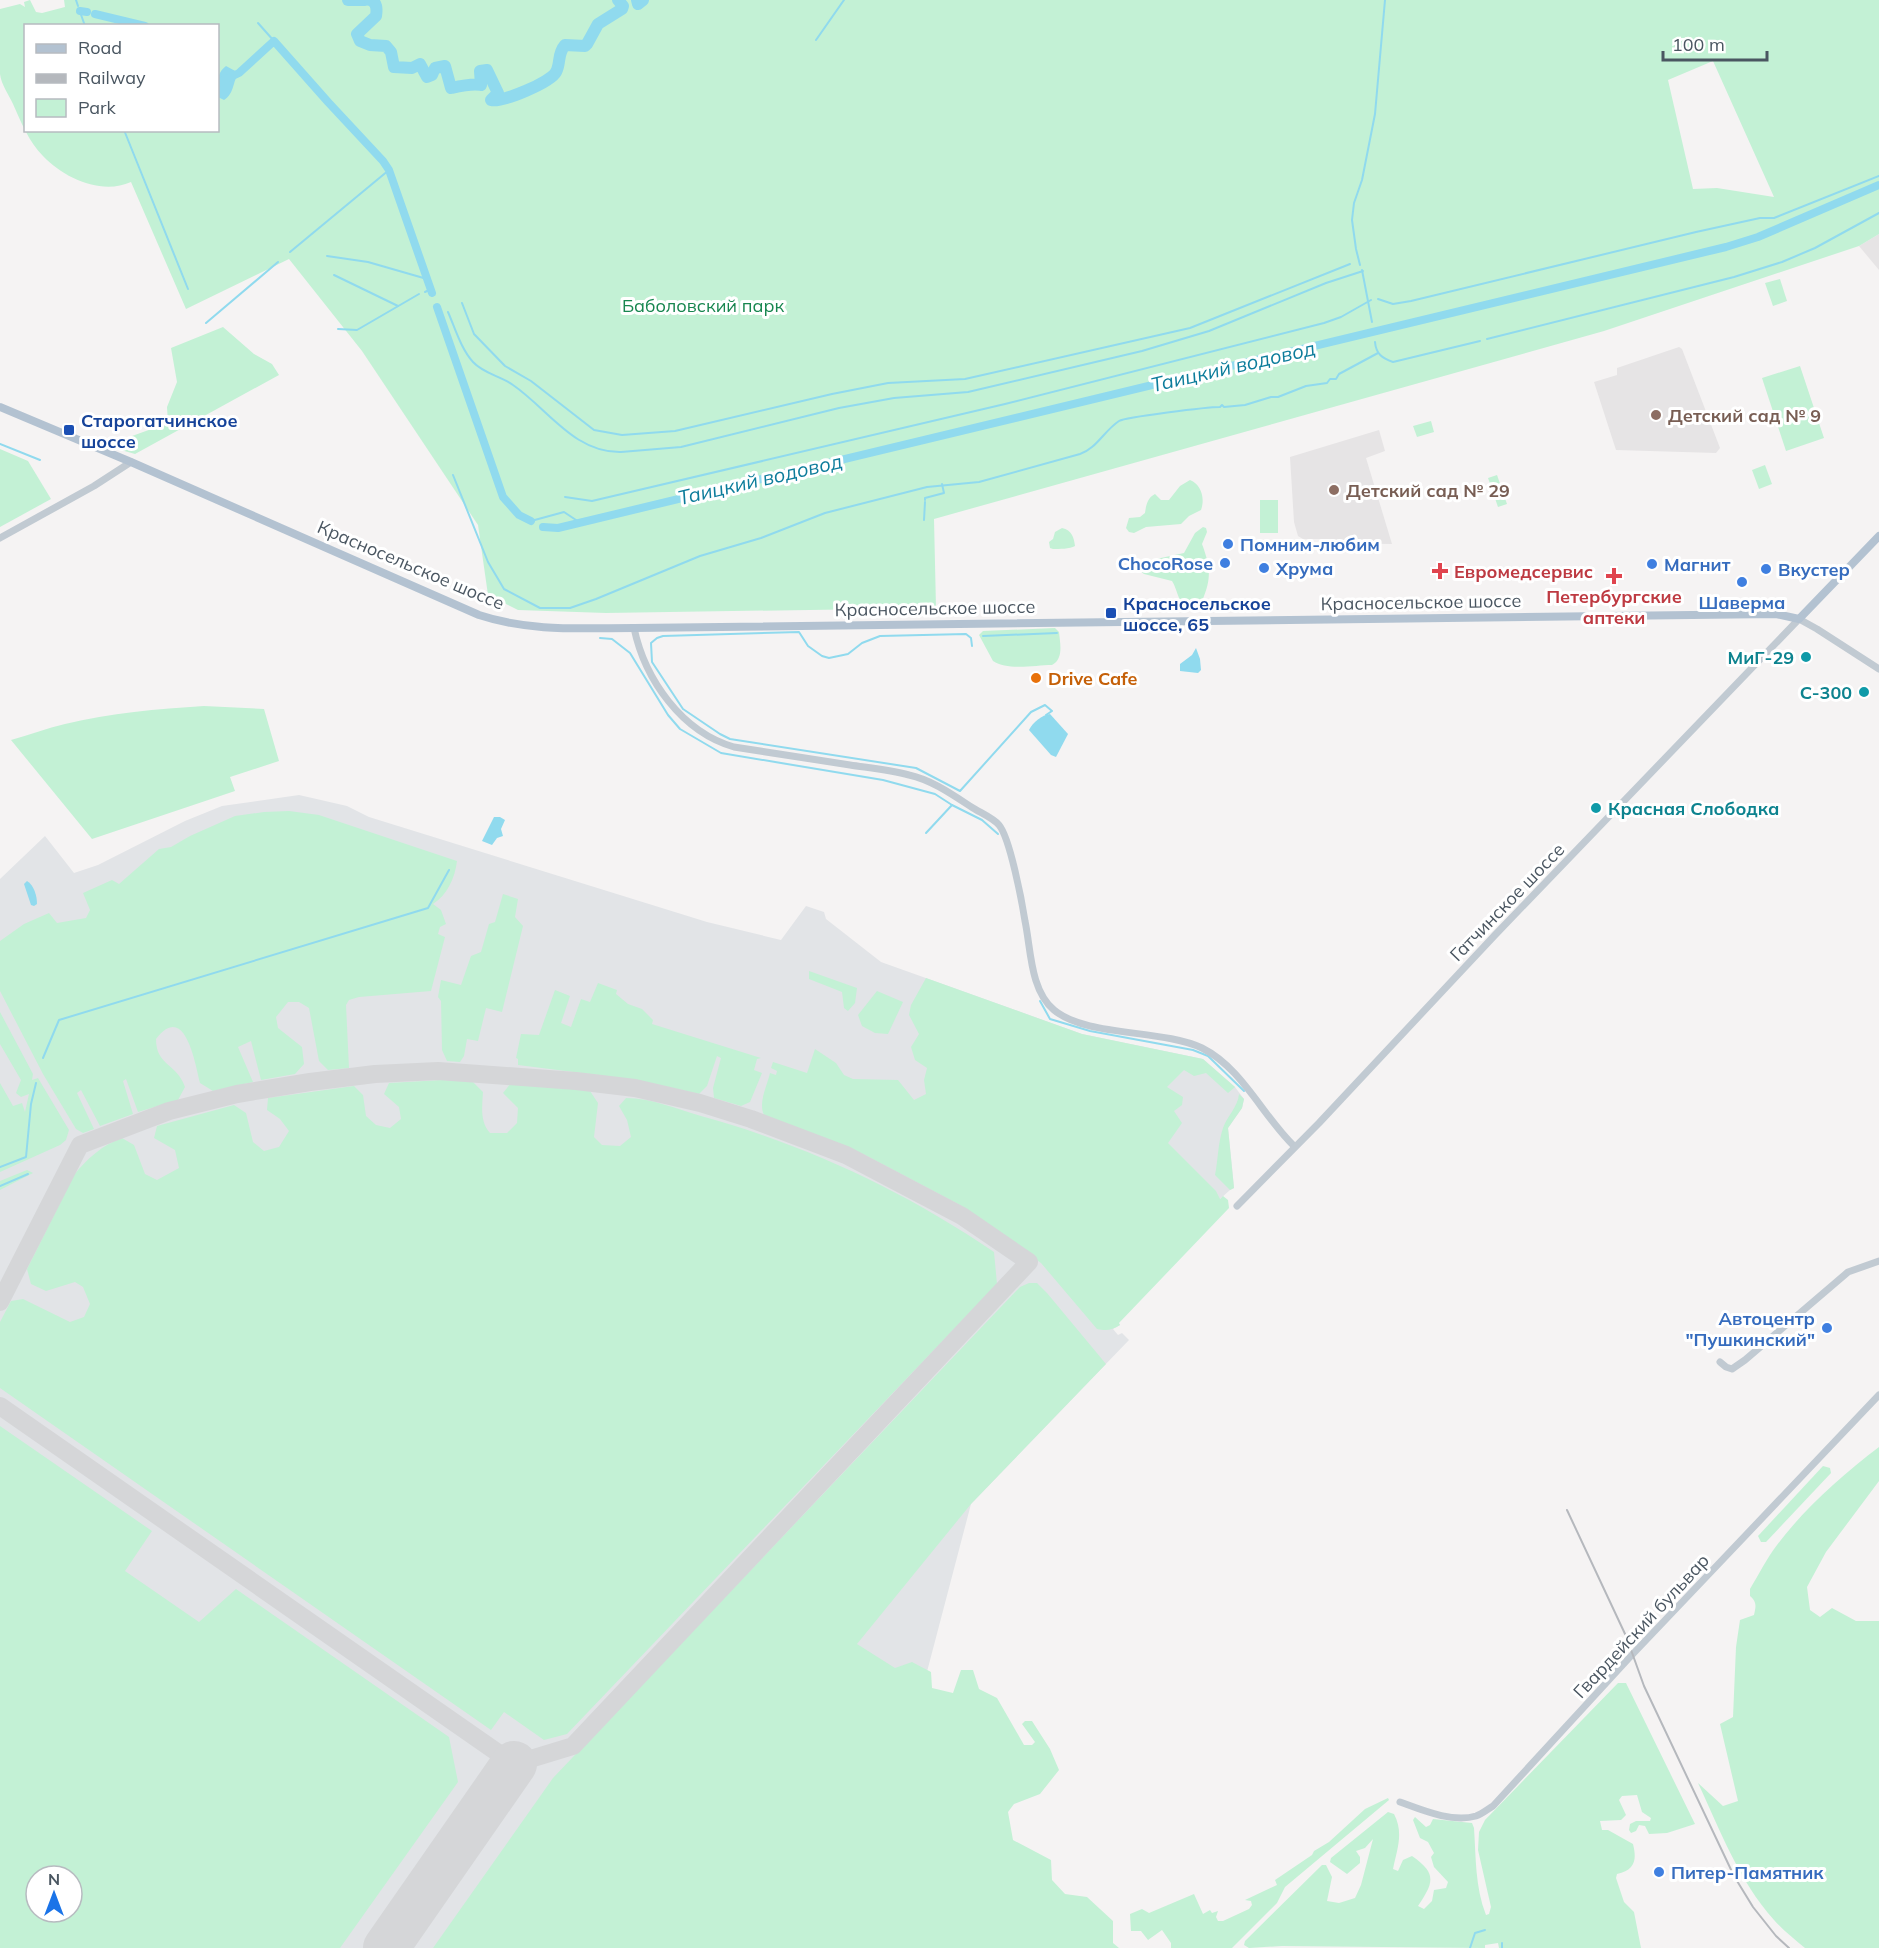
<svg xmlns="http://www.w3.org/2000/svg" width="1879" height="1948" viewBox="0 0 1879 1948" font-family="Mulish,sans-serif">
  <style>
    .education { fill: #e6e4e5 }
    .airport { fill: #e2e4e7; fill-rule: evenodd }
    .green { fill: #c3f1d5; fill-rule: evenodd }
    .water { fill: #90daee }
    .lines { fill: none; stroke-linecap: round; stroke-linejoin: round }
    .stream { stroke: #90daee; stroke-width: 2 }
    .canal { stroke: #90daee; stroke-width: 8 }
    .river { stroke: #90daee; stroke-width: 12 }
    .taxiway { stroke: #d5d6d8; stroke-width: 18 }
    .runway { stroke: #d5d6d8; stroke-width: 46 }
    .minor { stroke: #c1cad2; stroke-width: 7 }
    .major { stroke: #b3c2d1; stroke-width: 8 }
    .rail { stroke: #b5b8bd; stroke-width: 2 }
    .education-dot { fill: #8d6e63; stroke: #fff; stroke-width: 2 }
    .transit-dot { fill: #1a4fb4; stroke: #fff; stroke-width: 2 }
    .shop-dot { fill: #3f7fe0; stroke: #fff; stroke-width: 2 }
    .health-dot { fill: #e0444e; stroke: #fff; stroke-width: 2 }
    .culture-dot { fill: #0f9aa8; stroke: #fff; stroke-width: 2 }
    .food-dot { fill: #e8710a; stroke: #fff; stroke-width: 2 }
    .labels { text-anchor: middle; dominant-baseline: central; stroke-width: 6; stroke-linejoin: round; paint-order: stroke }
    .park-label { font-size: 18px; fill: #17864f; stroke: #fff }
    .education-label { font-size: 18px; font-weight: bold; fill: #785e54; stroke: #fff; text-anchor: start }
    .transit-label { font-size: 18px; font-weight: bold; fill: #164399; stroke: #fff; text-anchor: start }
    .shop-label { font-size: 18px; font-weight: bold; fill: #366cbe; stroke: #fff; text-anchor: start }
    .street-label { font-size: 18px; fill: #4a5661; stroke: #fff }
    .health-label { font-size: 18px; font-weight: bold; fill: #be3a42; stroke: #fff; text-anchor: start }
    .culture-label { font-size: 18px; font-weight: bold; fill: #0d838f; stroke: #fff; text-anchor: end }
    .food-label { font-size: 18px; font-weight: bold; fill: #c56008; stroke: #fff; text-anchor: start }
    .water-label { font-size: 20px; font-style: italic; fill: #0c7c9b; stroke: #fff }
  </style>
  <rect width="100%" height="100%" fill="#f5f3f3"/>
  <g class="education">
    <polygon points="1879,234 1879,270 1859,246"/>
    <polygon points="1679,347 1682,349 1720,448 1716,453 1616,450 1594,382 1617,375 1617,368"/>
    <polygon points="1379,430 1385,451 1366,458 1392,544 1322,543 1322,539 1303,539 1298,536 1294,522 1290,457"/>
  </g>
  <path class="airport" d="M299,795L347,806L369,817L707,922L781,940L806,906L824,912L826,919L881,962L1082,1034L1203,1059L1235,1087L1244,1099L1242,1108L1228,1128L1234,1188L1230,1190L1220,1199L1115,1319L1120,1325L1113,1329L1118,1335L1122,1333L1129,1340L971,1504L907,1748L1000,1948H0V879L45,836L74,873L98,865L185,821L222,806ZM36,1876H72V1912H36Z"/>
  <g class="green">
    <path d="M30,0L36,12L42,13L65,7L64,0H1879V234L1859,246L1604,331L934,519L936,608L606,613L518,610L488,595L478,525L362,351L289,259L186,309L131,182C102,195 65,179 43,156C29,142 21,122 13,104C9,95 1,84 0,74C0,54 0,30 0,9L20,4L25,7L24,2ZM26,26H218V130H26ZM1713,61L1774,197L1717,188L1693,189L1668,80Z"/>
    <polygon points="1780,279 1787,301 1773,306 1765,283"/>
    <polygon points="223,327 254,354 272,364 279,375 135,454 121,450 110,444 168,423 167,407 177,382 171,348"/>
    <polygon points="1800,366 1824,438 1786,451 1762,378"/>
    <polygon points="1431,421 1434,432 1417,437 1413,426"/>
    <polygon points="0,449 28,461 51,499 0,527"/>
    <polygon points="1765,465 1772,484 1759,489 1752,470"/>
    <polygon points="1497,475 1507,504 1498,507 1488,478"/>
    <path d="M1190,480C1202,485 1205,499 1201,510L1189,516L1181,524L1146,527L1134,533L1129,532L1126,528L1129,518L1140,517L1145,513C1146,506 1147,498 1155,494L1161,500H1169L1180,486Z"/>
    <rect x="1260" y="500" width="18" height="33"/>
    <path d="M1203,527L1206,528L1207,532L1202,544C1212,571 1211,581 1200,606C1180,620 1179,591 1172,581L1144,574L1138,569L1139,564L1147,561L1184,553L1195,533Z"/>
    <path d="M1062,528C1072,530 1074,538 1075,546C1070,549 1059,549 1053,549L1050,548L1049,542L1053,539L1055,532Z"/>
    <path d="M1055,628L1059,632C1060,643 1064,659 1052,665C1035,665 1008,671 993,661L979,635L983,631Z"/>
    <path d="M204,706L264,709L279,761L230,777L235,791L92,839L11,740C29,735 47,728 65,724C110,713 158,709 204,706Z"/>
    <path d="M289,811L319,815L457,861C455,878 447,895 433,904L441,910L446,924L440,927L438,934L445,937L431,991L359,997L349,1000L346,1005L349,1068L328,1070L319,1061L309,1008L299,1002H288L276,1017L278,1028L302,1047L304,1064L295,1074L261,1080L251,1041L238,1047L253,1082L213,1091L200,1083C195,1063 185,1001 156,1039C156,1066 177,1063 185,1087L178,1100L138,1112L126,1079L123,1081L133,1114L100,1126L81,1090L77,1093L94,1129L83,1133L76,1129L43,1074L0,991V941L24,924L49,913L57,923L86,918L90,910L83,893L112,880L119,884L159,849L171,847L190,836L235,816L264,812Z"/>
    <polygon points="503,894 518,899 515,917 523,926 502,1012 486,1008 478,1041 467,1039 464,1056 460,1062 447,1061 442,1050 441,1001 438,997 441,980 461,985 471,956 481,952 489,924 495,922"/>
    <polygon points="809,971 857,988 855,1003 848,1011 844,1008 842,992 809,979"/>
    <path d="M926,978L1082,1034L1203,1059L1235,1087L1228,1093L1206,1073L1194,1076L1184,1070L1167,1087L1183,1097L1182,1105L1174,1111L1182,1123L1168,1143L1216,1191L1220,1199L1223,1196L1228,1200L1229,1208L1119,1323L1120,1325C1112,1330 1107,1331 1097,1329L1041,1263L960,1205L865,1155L764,1115C758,1103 767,1086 770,1073L776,1075L777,1071L771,1068L773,1062L807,1073L815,1049L836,1063L844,1075L853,1079L898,1080L914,1100L926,1094L924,1080L927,1068L915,1060L911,1047L919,1034L909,1015L911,1005Z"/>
    <polygon points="598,983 617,990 616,994 628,1004 642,1009 653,1020 652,1024 761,1058 757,1059 754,1070 762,1073 750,1102 741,1106 714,1098 713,1088 721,1058 717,1056 707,1086 699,1094 637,1080 518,1065 518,1059 516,1058 521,1034 539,1035 555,990 570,996 561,1023 571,1027 581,999 590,1002"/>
    <polygon points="877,991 903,1002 888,1034 875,1033 862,1026 858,1015"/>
    <polygon points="0,1012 33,1074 32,1080 38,1078 69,1130 66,1140 60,1145 0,1172 0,1083 13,1106 22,1103 25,1112 29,1094 21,1097 16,1093 21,1080 0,1044"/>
    <path d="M442,1080L472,1081L483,1092C482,1107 480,1122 490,1133H507L517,1123L518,1108L503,1093L511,1083L575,1087L590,1091L598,1103L594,1137L602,1145L620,1146L631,1137L627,1120L619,1106L626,1098C651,1098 677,1109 701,1116C806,1145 903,1190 994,1252L997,1284L567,1734L544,1740L504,1712L491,1730L0,1388V1322L11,1301L23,1299L70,1322L84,1317L90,1304L83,1287L75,1282L46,1291L31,1284L27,1269L74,1175C87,1159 102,1145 122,1138L134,1145L145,1174L157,1180L179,1168L175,1150L154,1138L157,1126L234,1105L246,1113L253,1142L264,1151L279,1147L289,1131L280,1119L267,1110L268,1098L354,1086L363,1095L366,1116L376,1125L390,1128L401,1119L399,1107L384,1094L389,1083Z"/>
    <path d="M1239,1094L1244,1099L1242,1108L1228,1128L1234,1188L1230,1190L1215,1175C1218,1160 1218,1142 1223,1128C1227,1116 1238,1107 1239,1094Z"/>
    <polygon points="27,1170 33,1173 0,1190 0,1181"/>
    <polygon points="1029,1283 1037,1283 1047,1293 1106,1364 971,1504 857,1644 895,1668 912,1662 931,1672 932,1688 953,1693 961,1670 973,1670 979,1689 997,1698 1024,1745 1032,1745 1035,1742 1022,1724 1025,1721 1032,1721 1050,1749 1059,1770 1040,1794 1014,1804 1008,1812 1013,1840 1051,1860 1052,1880 1065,1894 1087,1897 1113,1921 1113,1943 1119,1948 433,1948 553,1778 1020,1287"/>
    <path d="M0,1426L152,1531L125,1571L199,1622L236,1589L449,1737L458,1782L340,1948H0ZM36,1876H72V1912H36Z"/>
    <path d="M1879,1447V1481L1826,1552L1807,1587L1810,1610L1820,1617L1832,1608L1856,1621H1879V1948H1805C1794,1939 1783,1930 1774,1920C1739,1881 1720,1830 1698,1783L1723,1806L1738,1801L1720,1724L1733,1717L1736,1647L1740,1620L1754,1615C1756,1606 1757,1602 1750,1596V1589C1759,1574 1767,1558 1777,1545C1805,1508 1842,1475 1879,1447Z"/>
    <polygon points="1823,1466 1830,1468 1831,1473 1766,1542 1761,1542 1758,1536"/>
    <path d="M1618,1683H1626L1695,1824L1667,1833L1649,1834L1645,1826L1639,1825L1636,1831L1631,1833L1629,1830L1630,1824L1636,1821H1650L1651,1818L1642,1812L1637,1795L1622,1796L1619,1800L1626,1815L1621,1820L1600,1821L1602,1830H1608L1633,1844C1637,1860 1635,1870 1617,1874L1616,1878L1624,1902L1634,1912L1641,1948H1499L1498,1943L1485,1945V1948L1282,1946L1249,1948L1244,1945L1245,1941L1322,1865H1326L1332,1877L1327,1901L1339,1903L1355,1898L1361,1885L1373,1839L1365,1848L1356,1851L1360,1857V1863L1347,1874L1330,1862L1331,1858L1388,1812L1394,1814C1404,1833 1397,1849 1393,1869L1398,1871L1403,1860L1412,1856C1438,1874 1433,1883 1418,1906L1424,1909L1432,1901L1434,1890L1446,1888L1448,1882L1434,1867L1431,1857L1434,1853L1428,1842L1420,1838L1413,1820L1415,1817L1426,1827L1430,1825L1433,1819L1472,1823L1474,1828C1476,1857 1475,1887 1486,1915L1489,1914L1491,1907L1478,1850L1479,1832L1485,1820Z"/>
    <polygon points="1388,1798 1389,1800 1285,1887 1277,1903 1232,1948 1171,1948 1171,1943 1162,1930 1148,1940 1141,1931 1131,1931 1130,1914 1142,1909 1149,1913 1194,1894 1203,1914 1210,1910 1212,1913 1218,1911 1216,1917 1218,1921 1223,1921 1249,1909 1252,1905 1251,1901 1245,1900 1277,1885 1275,1880 1312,1855 1314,1851 1329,1842 1365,1809"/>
  </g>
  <g class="water">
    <path d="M226,66L239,73C232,82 235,93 224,100L218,97C217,86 216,73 226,66Z"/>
    <polygon points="1196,648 1200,659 1201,670 1198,673 1180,671 1180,664 1192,655"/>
    <path d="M1050,714L1068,734L1056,757L1051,755L1029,730C1033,722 1042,715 1050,714Z"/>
    <polygon points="494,817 500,817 505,820 501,829 503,836 497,838 492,845 482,841"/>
    <path d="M27,881C34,885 37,896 37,904L34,906L31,905L24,884Z"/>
  </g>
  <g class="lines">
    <g class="stream">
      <polyline points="76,0 78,6"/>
      <polyline points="79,9 85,26"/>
      <polyline points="258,23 274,41"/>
      <polyline points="816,40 844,0"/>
      <polyline points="124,130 188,289"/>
      <polyline points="290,252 389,170"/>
      <polyline points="327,256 368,262 427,279"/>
      <polyline points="1360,265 1356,249 1352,220 1354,203 1362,180 1375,114 1385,0"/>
      <polyline points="1362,270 1372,322"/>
      <polyline points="334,275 398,306"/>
      <polyline points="425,292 431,289"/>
      <polyline points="1378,299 1393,304 1411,301 1696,232 1760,218 1774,218 1879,176"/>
      <polyline points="462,303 474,334 505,366 531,381 594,430 622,435 675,431 832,394 888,383 965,379 1190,328 1350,264"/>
      <path d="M448,312C455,328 461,349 473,362C484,374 501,376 513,385C548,409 574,453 621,452L681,447L839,408L894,398L968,392L1142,351L1209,331L1326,283L1363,271"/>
      <polyline points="206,323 278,262"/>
      <polyline points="338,329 357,330 419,294"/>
      <polyline points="1487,339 1734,277 1782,262 1815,248 1879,213"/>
      <path d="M1375,342C1376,354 1382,358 1393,362L1480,341"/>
      <polyline points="0,444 40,460"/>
      <path d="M453,475L488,562L504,589L540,608H570L596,599L700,556L761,538L825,513L927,487L979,482L1080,454C1096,449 1104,431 1119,421C1126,417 1207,407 1220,407L1222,405L1224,407L1245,405L1271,397H1278L1306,386L1327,383L1330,379H1336L1339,374L1378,353"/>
      <polyline points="565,497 592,501 1005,404 1324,323 1341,317 1371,300"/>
      <polyline points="925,500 925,498 944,493 942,484"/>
      <polyline points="924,520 925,502"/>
      <polyline points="531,521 564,512 579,522"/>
      <polyline points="983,636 1057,633"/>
      <polyline points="600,638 612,639 630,653 668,715 680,729 721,753 883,780 935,794 952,805"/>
      <polyline points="972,646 971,638 966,634 880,636 862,643 848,654 829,658 822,656 808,646 799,632 663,636 657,638 651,643 652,662 683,709 720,734 730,739 916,768 960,791 1031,712 1045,705 1052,711 1046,715"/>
      <polyline points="926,833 952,805 982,820 998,834"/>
      <polyline points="1040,1001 1050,1019 1090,1031 1193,1050 1208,1056 1244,1091"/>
      <polyline points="43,1058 59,1020 428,908 449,870"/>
      <polyline points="0,1167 26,1157 31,1104 36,1083"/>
      <polyline points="0,1186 28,1174"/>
      <polyline points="1502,1943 1502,1948"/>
      <polyline points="1470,1948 1475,1933 1485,1930"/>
    </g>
    <g class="canal">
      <polyline points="80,11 87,12"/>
      <polyline points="95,14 145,26"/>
      <polyline points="218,83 239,73 274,41 328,102 383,161 389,170 432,293"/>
      <polyline points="437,307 503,497 519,515 531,521"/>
      <polyline points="543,527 558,528 1726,247 1758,237 1879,185"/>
    </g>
    <g class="river">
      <polyline points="348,0 365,0"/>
      <path d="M370,0C377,2 377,10 376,16L357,34L360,41L370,45L386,46L391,52L394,67L412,68L420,64L427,77L432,75L435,68L445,66L451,88C460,86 473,83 481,85L480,71L487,70L498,93L491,100C502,103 551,82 556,72C561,63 557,54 565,45L585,46L587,44L598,24L622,9L623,6L618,0"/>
      <polyline points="637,0 638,4 643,0"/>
    </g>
    <polyline class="taxiway" points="0,1302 80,1145 169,1111 237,1094 310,1082 375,1074 438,1071 576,1081 635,1088 700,1103 751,1119 846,1155 962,1216 1029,1262 573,1746 514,1764 0,1406"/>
    <polyline class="runway" points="386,1948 514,1764"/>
    <g class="minor">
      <polyline points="0,538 94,486 131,462"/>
      <path d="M634,628C645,680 682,732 734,747C773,753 812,759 850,765C870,768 890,770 909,775C932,780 953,795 973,808C981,813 993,818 999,825C1010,838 1022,902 1025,921C1031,949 1030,990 1054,1010C1086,1037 1162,1029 1202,1048C1242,1068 1262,1115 1294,1146"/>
      <polyline points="1237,1206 1319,1123 1495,935 1799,619 1817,629 1879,669"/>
      <polyline points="1720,1362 1726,1367 1732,1369 1745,1360 1848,1272 1879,1261"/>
      <path d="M1400,1802C1422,1810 1452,1823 1476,1816C1482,1814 1488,1809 1493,1806L1630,1657L1879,1395"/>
    </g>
    <path class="major" d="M0,407L131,462L479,615C530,632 582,628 634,628L1776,614L1799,619L1879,536"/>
    <polyline class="rail" points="1567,1510 1626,1636 1644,1686 1734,1876 1753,1907 1776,1936 1789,1948"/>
  </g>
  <g class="education-dot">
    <circle cx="1656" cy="415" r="6"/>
    <circle cx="1334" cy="490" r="6"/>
  </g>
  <g class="transit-dot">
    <rect x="63" y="424" width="12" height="12" rx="3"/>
    <rect x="1105" y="607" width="12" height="12" rx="3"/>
  </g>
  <g class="shop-dot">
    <circle cx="1228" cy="544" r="6"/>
    <circle cx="1225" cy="563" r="6"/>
    <circle cx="1652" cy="564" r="6"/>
    <circle cx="1264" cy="568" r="6"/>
    <circle cx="1766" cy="569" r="6"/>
    <circle cx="1742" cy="582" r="6"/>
    <circle cx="1827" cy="1328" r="6"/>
    <circle cx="1659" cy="1872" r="6"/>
  </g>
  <g class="health-dot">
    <path d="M1437 562h6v6h6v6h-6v6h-6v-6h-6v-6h6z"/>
    <path d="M1611 567h6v6h6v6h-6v6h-6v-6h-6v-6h6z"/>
  </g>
  <g class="culture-dot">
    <circle cx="1806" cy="657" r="6"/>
    <circle cx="1864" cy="692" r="6"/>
    <circle cx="1596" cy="808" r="6"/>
  </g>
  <circle class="food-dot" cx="1036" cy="678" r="6"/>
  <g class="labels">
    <g class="park-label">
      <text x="703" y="305">Баболовский парк</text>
    </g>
    <g class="education-label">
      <text x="1668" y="415">Детский сад № 9</text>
      <text x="1346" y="490">Детский сад № 29</text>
    </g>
    <g class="transit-label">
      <text x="81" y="420">Старогатчинское<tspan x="81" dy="21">шоссе</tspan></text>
      <text x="1123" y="603">Красносельское<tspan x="1123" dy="21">шоссе, 65</tspan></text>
    </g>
    <g class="shop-label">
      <text x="1240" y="544">Помним-любим</text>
      <text x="1213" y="563" text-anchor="end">ChocoRose</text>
      <text x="1664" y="564">Магнит</text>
      <text x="1276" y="568">Хрума</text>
      <text x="1778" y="569">Вкустер</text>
      <text x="1742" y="602" text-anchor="middle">Шаверма</text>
      <text x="1815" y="1318" text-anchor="end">Автоцентр<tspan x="1815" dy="21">"Пушкинский"</tspan></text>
      <text x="1671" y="1872">Питер-Памятник</text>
    </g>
    <g class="street-label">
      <text transform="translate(411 565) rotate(23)">Красносельское шоссе</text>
      <text transform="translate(1421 602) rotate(-1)">Красносельское шоссе</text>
      <text transform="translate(935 608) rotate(-1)">Красносельское шоссе</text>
      <text transform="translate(1507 902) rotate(-46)">Гатчинское шоссе</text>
      <text transform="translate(1641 1626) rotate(-47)">Гвардейский бульвар</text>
    </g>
    <g class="health-label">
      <text x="1454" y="571">Евромедсервис</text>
      <text x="1614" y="596" text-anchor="middle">Петербургские<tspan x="1614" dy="21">аптеки</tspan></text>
    </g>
    <g class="culture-label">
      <text x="1794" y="657">МиГ-29</text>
      <text x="1852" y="692">С-300</text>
      <text x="1608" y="808" text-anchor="start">Красная Слободка</text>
    </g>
    <g class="food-label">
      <text x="1048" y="678">Drive Cafe</text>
    </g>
    <g class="water-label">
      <text transform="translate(1233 366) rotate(-13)">Таицкий водовод</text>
      <text transform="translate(760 479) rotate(-13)">Таицкий водовод</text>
    </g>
  </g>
  <rect x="24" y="24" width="195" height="108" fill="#ffffff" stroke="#b7bbc0" stroke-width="1.5"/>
  <rect x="36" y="44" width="30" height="9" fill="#b3c2d1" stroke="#b7bbc0" stroke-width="1.5"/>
  <text x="78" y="54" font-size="18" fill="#4a5661">Road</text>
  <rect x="36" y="74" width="30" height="9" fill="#b5b8bd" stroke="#b7bbc0" stroke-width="1.5"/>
  <text x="78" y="84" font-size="18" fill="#4a5661">Railway</text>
  <rect x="36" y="99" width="30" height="18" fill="#c3f1d5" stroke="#b7bbc0" stroke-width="1.5"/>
  <text x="78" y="114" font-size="18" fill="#4a5661">Park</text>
  <g transform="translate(54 1894)"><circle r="28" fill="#ffffff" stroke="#b7bbc0" stroke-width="1.5"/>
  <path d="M0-4.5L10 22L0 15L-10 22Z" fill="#1a73e8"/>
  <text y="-9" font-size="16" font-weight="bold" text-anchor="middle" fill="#4a5661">N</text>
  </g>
  <path d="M1663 51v9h104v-9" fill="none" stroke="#4a5661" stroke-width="3"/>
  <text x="1672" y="51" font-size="18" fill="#4a5661" stroke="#ffffff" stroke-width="4.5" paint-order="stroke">100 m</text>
</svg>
